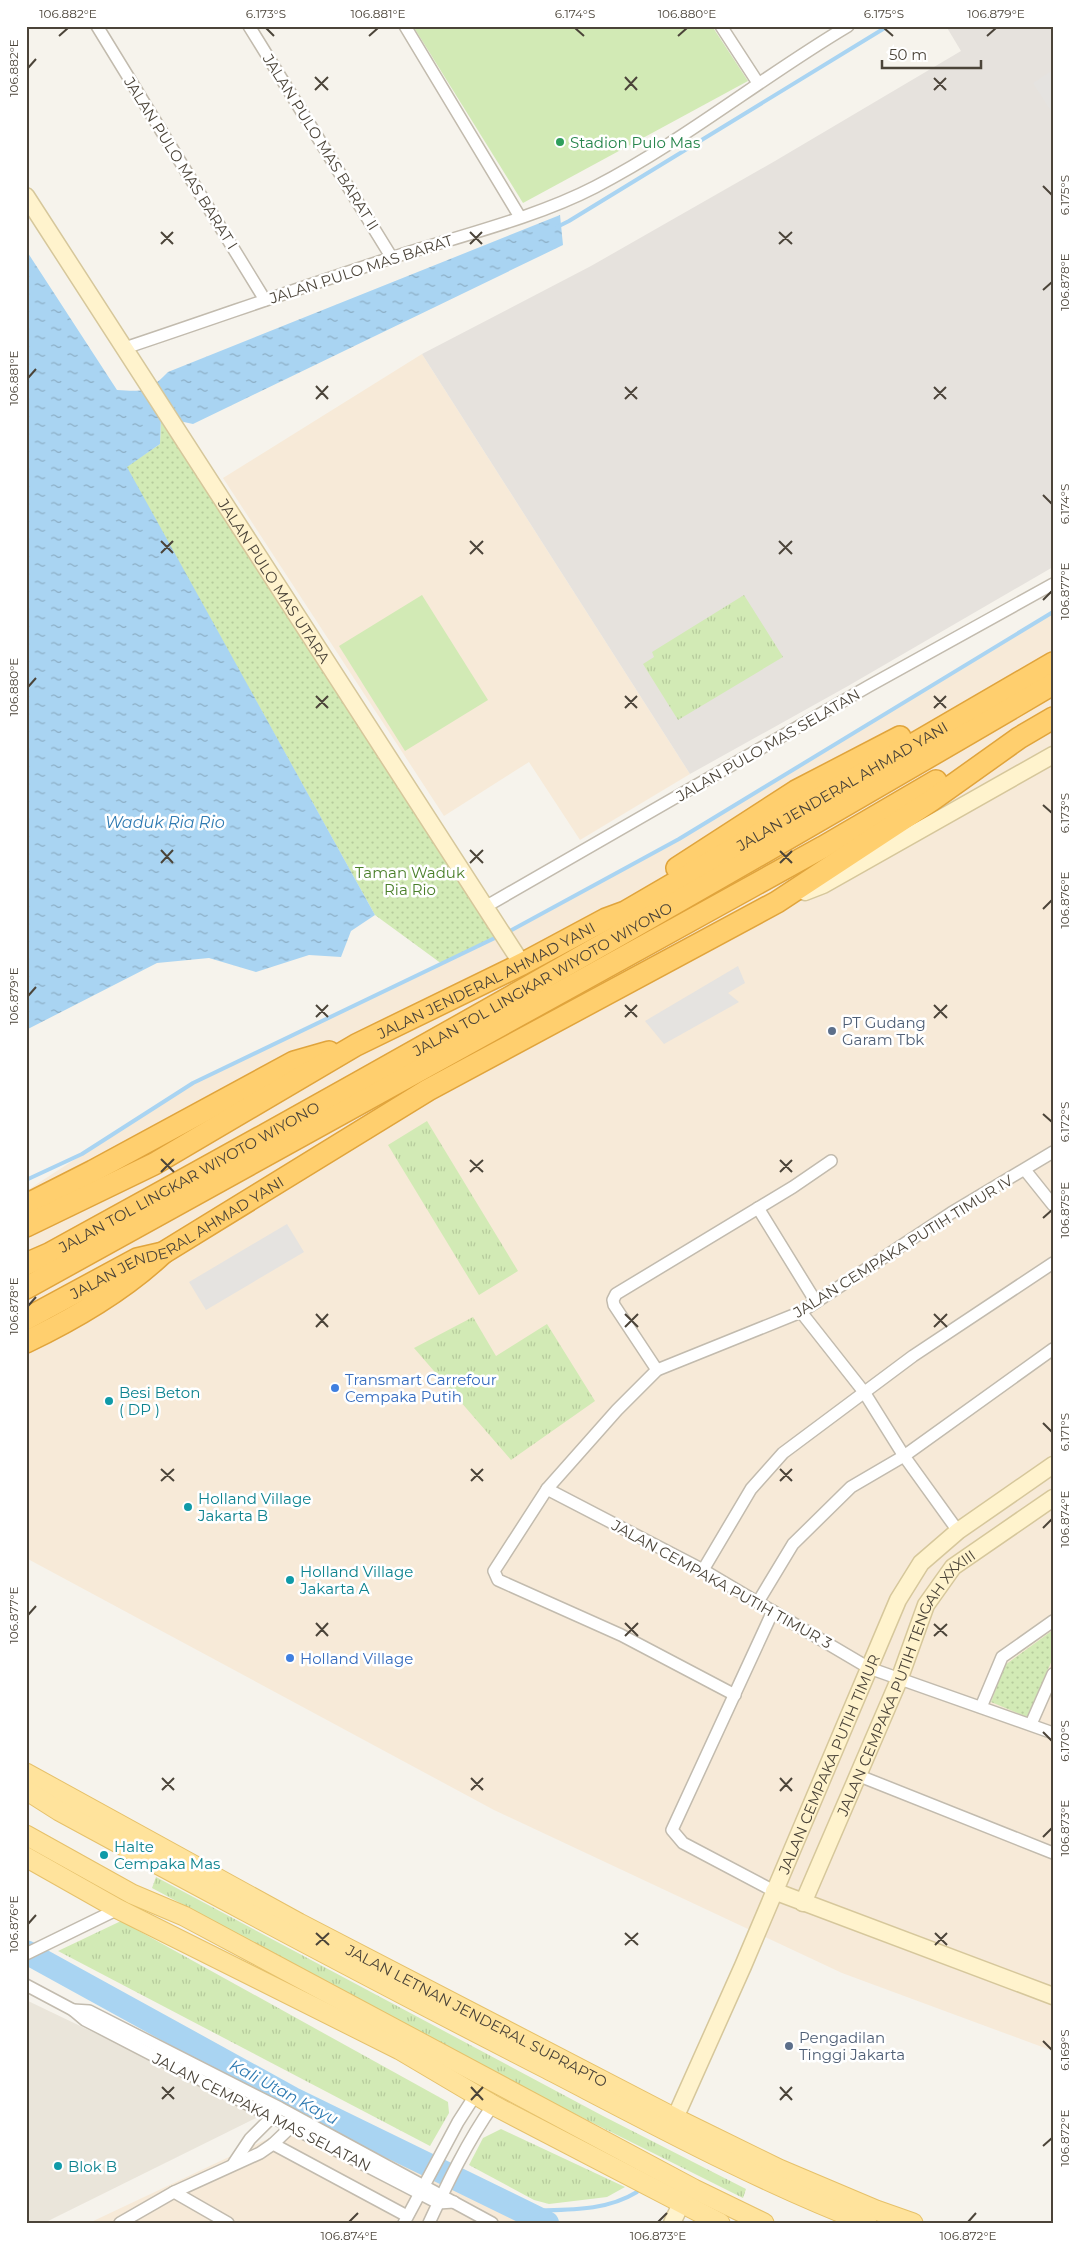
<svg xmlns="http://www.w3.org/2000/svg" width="1079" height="2249" viewBox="0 0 1079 2249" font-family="Montserrat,sans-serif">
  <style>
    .residential { fill: #eae5da }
    .commercial { fill: #f7ead8 }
    .industrial { fill: #e6e2dd }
    .grass { fill: url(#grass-tufts) }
    .park { fill: url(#park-dots) }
    .garden { fill: #d2eab5 }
    .parking { fill: #e5e3e0 }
    .water { fill: url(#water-ripples) }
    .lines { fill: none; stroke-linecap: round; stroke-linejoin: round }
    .stream { stroke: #a9d4f2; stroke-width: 4 }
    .river { stroke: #a9d4f2; stroke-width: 24 }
    .street-casing { stroke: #c2bbae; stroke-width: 14 }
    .secondary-casing { stroke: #d6c79b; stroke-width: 19 }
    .primary-casing { stroke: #e6c16a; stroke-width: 21 }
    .highway-casing { stroke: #e0a43c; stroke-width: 24 }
    .street { stroke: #fff; stroke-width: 11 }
    .secondary { stroke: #fff3cd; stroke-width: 16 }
    .primary { stroke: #ffe39c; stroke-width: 19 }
    .highway { stroke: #ffcf6e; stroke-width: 21 }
    .ticks { fill: none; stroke: #4b4439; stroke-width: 2 }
    .leisure-dot { fill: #2e9e5b; stroke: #fff; stroke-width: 2 }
    .service-dot { fill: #5c6f8a; stroke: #fff; stroke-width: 2 }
    .shop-dot { fill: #3f7fe0; stroke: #fff; stroke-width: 2 }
    .culture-dot { fill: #0f9aa8; stroke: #fff; stroke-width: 2 }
    .labels { text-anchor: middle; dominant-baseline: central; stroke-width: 5; stroke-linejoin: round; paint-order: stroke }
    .street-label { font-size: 15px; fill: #4b4439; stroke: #fff }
    .leisure-label { font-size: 15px; fill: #27864d; stroke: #fff; text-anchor: start }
    .park-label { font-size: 15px; fill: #4a7f2a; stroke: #fff }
    .service-label { font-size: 15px; fill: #4e5e75; stroke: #fff; text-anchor: start }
    .shop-label { font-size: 15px; fill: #366cbe; stroke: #fff; text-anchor: start }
    .culture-label { font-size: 15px; fill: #0d838f; stroke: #fff; text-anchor: start }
    .water-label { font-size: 16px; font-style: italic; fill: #2e7ab2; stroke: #fff }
    .neatline { fill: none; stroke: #4b4439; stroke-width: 2 }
    .ticks-label { font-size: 12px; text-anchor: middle; fill: #4b4439 }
  </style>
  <defs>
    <pattern id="grass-tufts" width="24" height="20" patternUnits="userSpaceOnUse" patternTransform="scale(1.25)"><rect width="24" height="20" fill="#d2eab5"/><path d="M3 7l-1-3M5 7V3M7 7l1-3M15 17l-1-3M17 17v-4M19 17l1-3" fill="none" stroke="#b6ca9c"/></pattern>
    <pattern id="park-dots" width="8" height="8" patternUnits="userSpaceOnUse" patternTransform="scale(1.25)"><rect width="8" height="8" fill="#d2eab5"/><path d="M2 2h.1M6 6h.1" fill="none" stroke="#b6ca9c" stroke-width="1.8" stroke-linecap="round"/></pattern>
    <pattern id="water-ripples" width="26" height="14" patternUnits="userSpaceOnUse" patternTransform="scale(1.25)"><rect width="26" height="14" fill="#a9d4f2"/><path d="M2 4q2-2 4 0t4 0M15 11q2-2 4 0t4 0" fill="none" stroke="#8caec5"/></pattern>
  </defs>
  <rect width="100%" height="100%" fill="#f6f3ec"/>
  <polygon class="residential" points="26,2000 264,2114 44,2223 26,2223"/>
  <g class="commercial">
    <polygon points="422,354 690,774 580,840 529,762 444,816 223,478"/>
    <polygon points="1053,612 1053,2051 842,1973 494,1810 26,1558 26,1191 193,1083 524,924 684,836"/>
    <polygon points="312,2118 533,2223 89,2223"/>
  </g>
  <polygon class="industrial" points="946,26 1053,26 1053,567 848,686 690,774 422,354 591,266 775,161 961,51"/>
  <g class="grass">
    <polygon points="744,595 783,657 678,720 643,664 654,657 652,652"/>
    <polygon points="427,1121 518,1271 479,1295 388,1145"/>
    <polygon points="473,1317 496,1356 547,1324 595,1401 511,1460 414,1348"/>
    <polygon points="156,1877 603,2116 746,2189 743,2198 563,2108 152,1888"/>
    <polygon points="121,1921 448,2102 449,2113 430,2146 58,1951"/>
    <polygon points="501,2129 625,2187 607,2197 549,2204 534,2200 469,2165 483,2138"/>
  </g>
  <g class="park">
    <polygon points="161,417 502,934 442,964 375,915 126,467 160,444"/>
    <polygon points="1053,1630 1053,1658 1027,1717 991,1702 1005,1665"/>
  </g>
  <g class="garden">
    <polygon points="413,26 712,26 748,81 523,203"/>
    <polygon points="422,595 488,700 405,751 339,646"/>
  </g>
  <g class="parking">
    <polygon points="1053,70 1053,114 1033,83"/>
    <polygon points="738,966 745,983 728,993 739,1002 664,1044 645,1021"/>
    <polygon points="287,1224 304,1252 206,1310 189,1282"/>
  </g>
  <path class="water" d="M560,215L563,245L193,424L161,417L160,444L127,467L375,915L351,931L341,957L309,955L256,972L209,958L157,963L26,1030V250L117,390C144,392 148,392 168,372Z"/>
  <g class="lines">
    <g class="stream">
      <polyline points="557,227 569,221 888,26"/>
      <polyline points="508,932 679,839 1053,612"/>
      <polyline points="26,1180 82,1154 193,1083 499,936"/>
      <path d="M524,2211C562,2209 603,2213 637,2192"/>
    </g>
    <polyline class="river" points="26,1952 293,2099 547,2223"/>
    <g class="street-casing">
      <g id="street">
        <polyline points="97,26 265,300"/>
        <polyline points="249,26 392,258"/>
        <polyline points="405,26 520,217"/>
        <polyline points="721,26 758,83"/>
        <path d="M125,348C215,318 304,286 394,257C459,236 535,218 595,187C684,141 762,77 848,26"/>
        <polyline points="485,907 869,686 1053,584"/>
        <polyline points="1025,1170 1053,1205"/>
        <polyline points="758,1208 816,1302"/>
        <polyline points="801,1312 864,1392 904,1456 958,1531"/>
        <polyline points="657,1370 614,1305 613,1300 616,1294 793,1187 831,1161"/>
        <polyline points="547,1489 703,1570 869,1668 1053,1733"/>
        <polyline points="703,1570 751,1489 783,1453 913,1356 1053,1263"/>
        <polyline points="758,1602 793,1544 851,1487 904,1456 1053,1349"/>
        <polyline points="773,1611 672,1830 683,1843 774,1891"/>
        <polyline points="735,1695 621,1635 498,1580 494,1571 547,1489 617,1410 657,1370 801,1312 951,1213 1053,1152"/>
        <polyline points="981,1707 1002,1657 1053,1621"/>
        <polyline points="1031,1724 1053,1674"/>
        <polyline points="857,1775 1053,1853"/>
        <polyline points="26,1954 118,1909"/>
        <polyline points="26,1985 73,2010 85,2020 419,2193 438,2203 454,2202"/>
        <polyline points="73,2010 89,2011 280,2108 492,2223"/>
        <polyline points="273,2144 407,2216"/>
        <polyline points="234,2163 250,2139 276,2113"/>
        <polyline points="174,2192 228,2223"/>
        <polyline points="120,2223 174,2192 260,2153 273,2144 295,2123"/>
        <polyline points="404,2223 458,2122 476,2094"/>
        <path d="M429,2223C448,2182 467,2142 493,2105"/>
      </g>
    </g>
    <g class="secondary-casing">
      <g id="secondary">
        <path id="s1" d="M26,196L522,964"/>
        <polyline points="805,892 823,885 1053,755"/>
        <polyline points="774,1891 1053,1996"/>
        <path id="s2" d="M803,1903L899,1680L926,1605L953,1567L1053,1498"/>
        <path id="s3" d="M675,2118L743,1966L898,1600L921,1563L958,1531L1053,1465"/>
        <polyline points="672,2223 681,2204"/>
      </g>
    </g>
    <g class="primary-casing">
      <g id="primary">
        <path id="s4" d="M26,1773L299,1923L675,2118L779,2169L876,2210L913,2223"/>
        <path d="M26,1790L59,1811C221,1899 383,1985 547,2069C653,2124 756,2180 867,2223"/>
        <polyline points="26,1835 132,1894 184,1916 694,2189 764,2223"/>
        <polyline points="26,1857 118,1909 400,2050 493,2105 720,2223"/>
      </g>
    </g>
    <g class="highway-casing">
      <g id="highway">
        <polyline points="677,868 796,791 900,737"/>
        <polyline points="26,1205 93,1171 294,1062 329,1052"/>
        <path id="s5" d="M26,1226L154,1164L356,1045L522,964L606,919L625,912L1053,663"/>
        <path id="s6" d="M26,1264L49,1254C387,1069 721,879 1053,684"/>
        <polyline points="26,1288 823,847 936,781"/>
        <path id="s7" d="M26,1319L137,1259L163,1253L428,1090L777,902L932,800L1019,738L1053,718"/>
        <path d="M26,1342C74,1319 124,1290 163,1253"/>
      </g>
    </g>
    <use href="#street" class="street"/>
    <use href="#secondary" class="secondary"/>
    <use href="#primary" class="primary"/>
    <use href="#highway" class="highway"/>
  </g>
  <path class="ticks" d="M266,28L274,36M575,28L584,36M884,28L893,36M59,36L68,28M369,36L378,28M678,36L687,28M987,36L996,28M28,68L36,59M315,77L328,90M625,77L637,90M934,78L946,90M315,90L328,77M625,90L637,77M934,90L946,78M1043,186L1052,195M161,232L173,244M470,232L482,244M779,232L792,244M161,244L173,232M470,244L482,232M779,244L792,232M1043,290L1052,282M28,378L36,369M316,386L328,399M625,387L637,399M934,387L946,399M316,399L328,386M625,399L637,387M934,399L946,387M1043,495L1052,504M161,541L173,553M470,541L483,554M779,541L792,554M161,553L173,541M470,554L483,541M779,554L792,541M1043,600L1052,591M28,687L36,678M316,696L328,708M625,696L637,708M934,696L946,708M316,708L328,696M625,708L637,696M934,708L946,696M1043,805L1052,813M161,850L173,863M470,850L483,863M780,851L792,863M161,863L173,850M470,863L483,850M780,863L792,851M1043,909L1052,900M28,996L36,987M316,1005L328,1017M625,1005L637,1017M934,1005L947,1018M316,1017L328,1005M625,1017L637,1005M934,1018L947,1005M1043,1114L1052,1122M161,1159L174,1172M470,1160L483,1172M780,1160L792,1172M161,1172L174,1159M470,1172L483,1160M780,1172L792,1160M1043,1218L1052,1210M28,1306L36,1297M316,1314L328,1327M625,1314L638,1327M934,1314L947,1327M316,1327L328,1314M625,1327L638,1314M934,1327L947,1314M1043,1423L1052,1432M161,1469L174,1481M471,1469L483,1481M780,1469L792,1481M161,1481L174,1469M471,1481L483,1469M780,1481L792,1469M1043,1528L1052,1519M28,1615L36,1606M316,1623L328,1636M625,1623L638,1636M934,1624L947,1636M316,1636L328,1623M625,1636L638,1623M934,1636L947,1624M1043,1732L1052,1741M162,1778L174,1790M471,1778L483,1790M780,1778L792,1791M162,1790L174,1778M471,1790L483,1778M780,1791L792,1778M1043,1837L1052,1828M28,1924L36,1915M316,1933L329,1945M625,1933L638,1945M935,1933L947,1945M316,1945L329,1933M625,1945L638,1933M935,1945L947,1933M1043,2041L1052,2050M162,2087L174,2099M471,2087L483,2100M780,2087L792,2100M162,2099L174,2087M471,2100L483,2087M780,2100L792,2087M1043,2146L1052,2138M349,2222L358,2213M658,2222L667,2213M968,2222L976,2213"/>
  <circle class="leisure-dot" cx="560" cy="142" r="5"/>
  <g class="service-dot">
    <circle cx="832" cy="1031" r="5"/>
    <circle cx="789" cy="2046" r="5"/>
  </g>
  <g class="shop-dot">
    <circle cx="335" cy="1388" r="5"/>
    <circle cx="290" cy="1658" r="5"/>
  </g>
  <g class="culture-dot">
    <circle cx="109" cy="1401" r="5"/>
    <circle cx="188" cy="1507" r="5"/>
    <circle cx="290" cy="1580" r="5"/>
    <circle cx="104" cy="1855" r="5"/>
    <circle cx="58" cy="2166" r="5"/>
  </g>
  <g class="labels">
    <g class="street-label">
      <text transform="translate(321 142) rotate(58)">JALAN PULO MAS BARAT II</text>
      <text transform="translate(181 163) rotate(58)">JALAN PULO MAS BARAT I</text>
      <text transform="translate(361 269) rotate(-18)">JALAN PULO MAS BARAT</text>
      <text stroke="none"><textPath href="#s1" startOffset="458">JALAN PULO MAS UTARA</textPath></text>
      <text transform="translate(768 745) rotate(-30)">JALAN PULO MAS SELATAN</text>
      <text stroke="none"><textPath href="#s5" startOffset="928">JALAN JENDERAL AHMAD YANI</textPath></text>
      <text stroke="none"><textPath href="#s6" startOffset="590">JALAN TOL LINGKAR WIYOTO WIYONO</textPath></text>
      <text stroke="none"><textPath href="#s5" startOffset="522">JALAN JENDERAL AHMAD YANI</textPath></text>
      <text stroke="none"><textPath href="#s6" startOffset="185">JALAN TOL LINGKAR WIYOTO WIYONO</textPath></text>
      <text stroke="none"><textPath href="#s7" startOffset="172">JALAN JENDERAL AHMAD YANI</textPath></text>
      <text transform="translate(903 1246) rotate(-32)">JALAN CEMPAKA PUTIH TIMUR IV</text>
      <text transform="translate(722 1584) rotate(29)">JALAN CEMPAKA PUTIH TIMUR 3</text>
      <text stroke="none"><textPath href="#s2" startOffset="245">JALAN CEMPAKA PUTIH TENGAH XXXIII</textPath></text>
      <text stroke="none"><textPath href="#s3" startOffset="386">JALAN CEMPAKA PUTIH TIMUR</textPath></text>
      <text stroke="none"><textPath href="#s4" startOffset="512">JALAN LETNAN JENDERAL SUPRAPTO</textPath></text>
      <text transform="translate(262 2112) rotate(27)">JALAN CEMPAKA MAS SELATAN</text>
    </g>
    <g class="leisure-label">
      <text x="570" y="142">Stadion Pulo Mas</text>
    </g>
    <g class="park-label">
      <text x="410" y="872">Taman Waduk<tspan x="410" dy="17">Ria Rio</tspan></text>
    </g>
    <g class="service-label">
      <text x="842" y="1022">PT Gudang<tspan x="842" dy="17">Garam Tbk</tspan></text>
      <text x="799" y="2037">Pengadilan<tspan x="799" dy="17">Tinggi Jakarta</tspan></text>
    </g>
    <g class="shop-label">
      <text x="345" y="1379">Transmart Carrefour<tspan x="345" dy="17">Cempaka Putih</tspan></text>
      <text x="300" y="1658">Holland Village</text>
    </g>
    <g class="culture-label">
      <text x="119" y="1392">Besi Beton<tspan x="119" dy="17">( DP )</tspan></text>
      <text x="198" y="1498">Holland Village<tspan x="198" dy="17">Jakarta B</tspan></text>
      <text x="300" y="1571">Holland Village<tspan x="300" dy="17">Jakarta A</tspan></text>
      <text x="114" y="1846">Halte<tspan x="114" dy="17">Cempaka Mas</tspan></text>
      <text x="68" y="2166">Blok B</text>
    </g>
    <g class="water-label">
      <text x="165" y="822">Waduk Ria Rio</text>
      <text transform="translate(284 2092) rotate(28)">Kali Utan Kayu</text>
    </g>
  </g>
  <rect width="1079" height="2249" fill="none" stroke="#ffffff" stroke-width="55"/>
  <path d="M882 60v8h99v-8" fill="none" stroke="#4b4439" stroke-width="2.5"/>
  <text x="889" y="60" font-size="15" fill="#4b4439" stroke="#ffffff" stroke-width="4" paint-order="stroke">50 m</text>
  <rect x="28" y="28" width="1024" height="2194" class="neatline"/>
  <g class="ticks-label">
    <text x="68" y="18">106.882°E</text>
    <text x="266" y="18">6.173°S</text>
    <text x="378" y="18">106.881°E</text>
    <text x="575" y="18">6.174°S</text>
    <text x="687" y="18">106.880°E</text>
    <text x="884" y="18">6.175°S</text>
    <text x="996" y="18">106.879°E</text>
    <text transform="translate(14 68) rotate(-90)" y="4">106.882°E</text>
    <text transform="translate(1065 195) rotate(-90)" y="4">6.175°S</text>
    <text transform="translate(1065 282) rotate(-90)" y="4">106.878°E</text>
    <text transform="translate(14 378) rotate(-90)" y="4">106.881°E</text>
    <text transform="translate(1065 504) rotate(-90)" y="4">6.174°S</text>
    <text transform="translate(1065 591) rotate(-90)" y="4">106.877°E</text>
    <text transform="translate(14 687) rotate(-90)" y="4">106.880°E</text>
    <text transform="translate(1065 813) rotate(-90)" y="4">6.173°S</text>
    <text transform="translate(1065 900) rotate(-90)" y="4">106.876°E</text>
    <text transform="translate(14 996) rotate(-90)" y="4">106.879°E</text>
    <text transform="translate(1065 1122) rotate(-90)" y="4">6.172°S</text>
    <text transform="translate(1065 1210) rotate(-90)" y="4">106.875°E</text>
    <text transform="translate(14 1306) rotate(-90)" y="4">106.878°E</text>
    <text transform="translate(1065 1432) rotate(-90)" y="4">6.171°S</text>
    <text transform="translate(1065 1519) rotate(-90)" y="4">106.874°E</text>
    <text transform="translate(14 1615) rotate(-90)" y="4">106.877°E</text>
    <text transform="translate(1065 1741) rotate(-90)" y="4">6.170°S</text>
    <text transform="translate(1065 1828) rotate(-90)" y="4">106.873°E</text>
    <text transform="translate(14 1924) rotate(-90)" y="4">106.876°E</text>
    <text transform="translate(1065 2050) rotate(-90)" y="4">6.169°S</text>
    <text transform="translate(1065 2138) rotate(-90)" y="4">106.872°E</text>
    <text x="349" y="2240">106.874°E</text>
    <text x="658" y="2240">106.873°E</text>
    <text x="968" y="2240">106.872°E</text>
  </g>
</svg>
